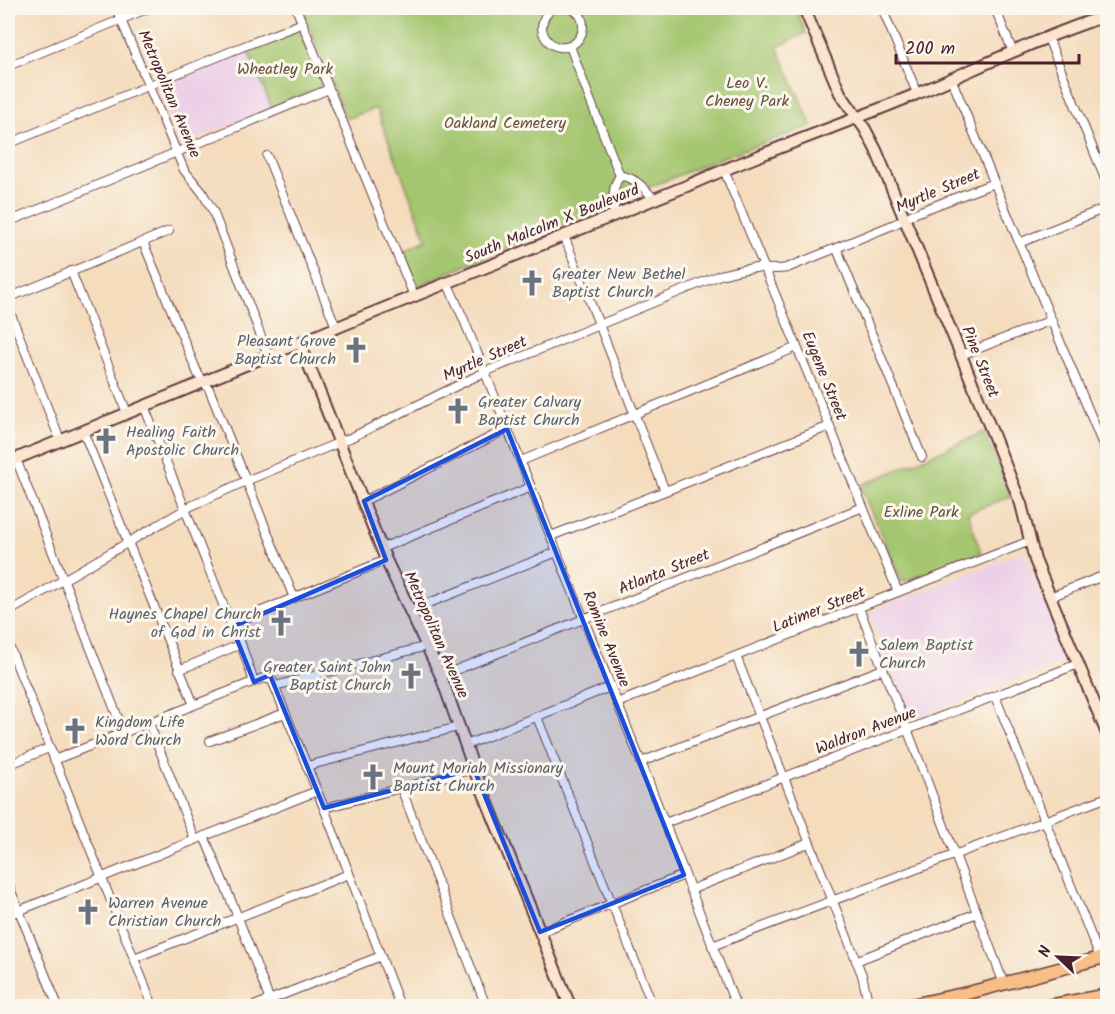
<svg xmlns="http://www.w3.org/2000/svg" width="1115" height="1014" viewBox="0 0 1115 1014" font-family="Kalam,sans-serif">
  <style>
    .built { fill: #edd0e8 }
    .green { fill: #a4c66f; stroke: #77724d; stroke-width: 1.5 }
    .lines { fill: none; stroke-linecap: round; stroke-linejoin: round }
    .street-casing { stroke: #643b41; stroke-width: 10 }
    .secondary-casing { stroke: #643b41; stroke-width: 14 }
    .primary-casing { stroke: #643b41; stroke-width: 15 }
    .street { stroke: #fff; stroke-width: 8 }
    .secondary { stroke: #fce5cf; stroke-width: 10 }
    .primary { stroke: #f7be87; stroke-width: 12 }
    .marked { fill: #1d4ed8; fill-opacity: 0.2; stroke: #1d4ed8; stroke-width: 4.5; stroke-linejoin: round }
    .labels { text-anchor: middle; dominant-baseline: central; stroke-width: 6; stroke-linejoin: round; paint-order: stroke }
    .park-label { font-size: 16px; fill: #65513f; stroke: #fbf7ec }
    .street-label { font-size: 16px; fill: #4a1f2b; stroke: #fbf7ec }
    .worship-label { font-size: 16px; fill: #5b616d; stroke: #fbf7ec; text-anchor: start }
  </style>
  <rect width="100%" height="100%" fill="#fbf7ec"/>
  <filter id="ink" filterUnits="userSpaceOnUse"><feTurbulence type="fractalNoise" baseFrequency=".0167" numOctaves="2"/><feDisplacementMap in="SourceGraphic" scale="12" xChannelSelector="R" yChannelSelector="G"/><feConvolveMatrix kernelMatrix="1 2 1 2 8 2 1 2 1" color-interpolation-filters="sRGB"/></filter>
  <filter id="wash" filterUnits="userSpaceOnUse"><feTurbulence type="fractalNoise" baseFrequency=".008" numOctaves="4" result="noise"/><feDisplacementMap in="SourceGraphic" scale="24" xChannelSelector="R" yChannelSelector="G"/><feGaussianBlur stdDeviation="1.35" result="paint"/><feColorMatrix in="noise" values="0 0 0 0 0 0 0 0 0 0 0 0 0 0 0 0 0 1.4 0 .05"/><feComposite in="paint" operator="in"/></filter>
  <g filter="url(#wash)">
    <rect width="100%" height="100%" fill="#f4dcbd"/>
    <g class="built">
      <polygon points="248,51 272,108 180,145 158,89"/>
      <polygon points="1024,552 1068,660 911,720 869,612"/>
    </g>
    <g class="green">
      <polygon points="302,8 764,8 766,10 773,8 796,8 806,33 777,47 812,126 723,157 645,189 416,287 401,252 427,240 376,108 346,119"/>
      <polygon points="298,29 322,87 272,108 248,51"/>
      <polygon points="984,432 1011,496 968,513 981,553 902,582 860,486"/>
    </g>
  </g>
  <g filter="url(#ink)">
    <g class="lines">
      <g class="street-casing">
        <g id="street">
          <polyline points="116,8 184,170 202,192 213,211 268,355"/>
          <polyline points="296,8 414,296"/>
          <path d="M553,8C526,28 555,60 576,42C580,38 583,32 583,26C583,17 578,11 570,8"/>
          <polyline points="882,8 917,93"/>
          <polyline points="995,8 1013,52"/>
          <polyline points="1048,38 1108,186"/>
          <polyline points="570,46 589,97 620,176"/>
          <polyline points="8,66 149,8"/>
          <polyline points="951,78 1108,457"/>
          <polyline points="8,144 234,50 303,23"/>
          <polyline points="267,156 336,327"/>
          <polyline points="724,170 898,592"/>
          <path d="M614,216C614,202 611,187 620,176C634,176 645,189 654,199"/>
          <polyline points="8,222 329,89"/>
          <polyline points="564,236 665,491"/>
          <polyline points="143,242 198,374 209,389 294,598"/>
          <polyline points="1019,243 1108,207"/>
          <polyline points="837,249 922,457"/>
          <polyline points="71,271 127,413"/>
          <polyline points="447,282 464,320 641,762 736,1006"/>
          <polyline points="8,298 169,231"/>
          <polyline points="8,307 60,440"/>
          <polyline points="961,355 1052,320"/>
          <polyline points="144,406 232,627 241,644 254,682"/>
          <polyline points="83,431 194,705"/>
          <polyline points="16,459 124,733"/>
          <polyline points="521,461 797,347"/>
          <polyline points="364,501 507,429"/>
          <polyline points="551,536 830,426"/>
          <polyline points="382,548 531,487"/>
          <polyline points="1050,597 1108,574"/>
          <polyline points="859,608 911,739 1004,984"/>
          <polyline points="409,611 557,552"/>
          <path d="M8,612L191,506L246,481L350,438L485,372L720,275C732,272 745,268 758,268C768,269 777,270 787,268L895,224L913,214L994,183"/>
          <polyline points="232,627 252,615 386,560"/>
          <polyline points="8,643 153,1006"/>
          <polyline points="736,656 862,975 869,1006"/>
          <polyline points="179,670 241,644"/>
          <polyline points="441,676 863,507"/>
          <polyline points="275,686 427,646"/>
          <polyline points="995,696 1100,958"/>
          <polyline points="617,703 898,592 1030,541"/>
          <polyline points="537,717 653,1006"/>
          <polyline points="149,723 195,840"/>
          <polyline points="210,741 285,713"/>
          <polyline points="466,745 610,687"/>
          <polyline points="54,760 263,678 272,680 324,808 400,1006"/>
          <polyline points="641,762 883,669"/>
          <polyline points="8,765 49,748"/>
          <polyline points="307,766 458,727"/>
          <polyline points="401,788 486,1006"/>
          <polyline points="324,808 474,769"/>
          <polyline points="665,823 1078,664"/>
          <polyline points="204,836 235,910 272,1006"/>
          <polyline points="8,884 58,1006"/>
          <polyline points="690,890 809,843"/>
          <polyline points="8,915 317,791"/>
          <polyline points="540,932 684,875"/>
          <polyline points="712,946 1108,797"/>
          <polyline points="134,958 349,874"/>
          <polyline points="856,961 977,913"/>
          <polyline points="254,1006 381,956"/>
        </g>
      </g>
      <g class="secondary-casing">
        <g id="secondary">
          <polyline points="804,8 840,93 865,129 876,150 961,355 1021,504 1035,560 1108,736"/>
          <polyline points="300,343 386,560 441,676 474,769 570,1006"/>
          <path d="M8,462L333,329L689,185C763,152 839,126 914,95C978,68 1041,37 1108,15"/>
        </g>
      </g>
      <g class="primary-casing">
        <g id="primary">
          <polyline points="907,1006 972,992 1108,956"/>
          <polyline points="1048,1006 1108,995"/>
        </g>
      </g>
      <use href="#street" class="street"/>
      <use href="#secondary" class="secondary"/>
      <use href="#primary" class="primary"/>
    </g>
  </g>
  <path class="marked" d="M507,429L684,875L540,932L474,769L324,808L270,675L254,682L232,627L386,560L364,501Z"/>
  <defs>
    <g id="church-bare" transform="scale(2.07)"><path d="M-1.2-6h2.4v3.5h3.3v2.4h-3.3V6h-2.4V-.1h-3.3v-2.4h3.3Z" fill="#6b7280" stroke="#fbf7ec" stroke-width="2.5" paint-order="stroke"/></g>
  </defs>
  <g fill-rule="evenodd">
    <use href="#church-bare" x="532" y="283"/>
    <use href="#church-bare" x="356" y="350"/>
    <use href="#church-bare" x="458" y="411"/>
    <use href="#church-bare" x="106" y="441"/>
    <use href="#church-bare" x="281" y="623"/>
    <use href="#church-bare" x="859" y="654"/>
    <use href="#church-bare" x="411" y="676"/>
    <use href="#church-bare" x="75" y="731"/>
    <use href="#church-bare" x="373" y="777"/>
    <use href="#church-bare" x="88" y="912"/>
  </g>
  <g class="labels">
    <g class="park-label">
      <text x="285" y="69">Wheatley Park</text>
      <text x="747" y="83">Leo V.<tspan x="747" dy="18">Cheney Park</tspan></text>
      <text x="505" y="123">Oakland Cemetery</text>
      <text x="921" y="512">Exline Park</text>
    </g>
    <g class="street-label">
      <text transform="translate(169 94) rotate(67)">Metropolitan Avenue</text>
      <text transform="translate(938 191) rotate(-23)">Myrtle Street</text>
      <text transform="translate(552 224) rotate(-22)">South Malcolm X Boulevard</text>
      <text transform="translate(485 359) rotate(-24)">Myrtle Street</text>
      <text transform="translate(980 362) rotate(68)">Pine Street</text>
      <text transform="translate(824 376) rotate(68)">Eugene Street</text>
      <text transform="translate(664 572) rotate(-22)">Atlanta Street</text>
      <text transform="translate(819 610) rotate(-22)">Latimer Street</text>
      <text transform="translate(436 635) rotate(66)">Metropolitan Avenue</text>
      <text transform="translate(606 639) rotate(68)">Romine Avenue</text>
      <text transform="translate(866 731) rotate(-21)">Waldron Avenue</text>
    </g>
    <g class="worship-label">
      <text x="552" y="274">Greater New Bethel<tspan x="552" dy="18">Baptist Church</tspan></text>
      <text x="336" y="341" text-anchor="end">Pleasant Grove<tspan x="336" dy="18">Baptist Church</tspan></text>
      <text x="478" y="402">Greater Calvary<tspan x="478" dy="18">Baptist Church</tspan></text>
      <text x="126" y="432">Healing Faith<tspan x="126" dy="18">Apostolic Church</tspan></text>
      <text x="261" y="614" text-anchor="end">Haynes Chapel Church<tspan x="261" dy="18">of God in Christ</tspan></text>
      <text x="879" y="645">Salem Baptist<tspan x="879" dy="18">Church</tspan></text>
      <text x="391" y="667" text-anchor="end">Greater Saint John<tspan x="391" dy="18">Baptist Church</tspan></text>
      <text x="95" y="722">Kingdom Life<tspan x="95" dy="18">Word Church</tspan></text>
      <text x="393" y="768">Mount Moriah Missionary<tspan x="393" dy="18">Baptist Church</tspan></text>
      <text x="108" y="903">Warren Avenue<tspan x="108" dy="18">Christian Church</tspan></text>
    </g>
  </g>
  <rect width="1115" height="1014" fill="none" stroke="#fbf7ec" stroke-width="30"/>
  <g transform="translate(1058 957) rotate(293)" stroke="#fbf7ec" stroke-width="4.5" paint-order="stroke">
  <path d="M0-4.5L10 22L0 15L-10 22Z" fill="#4a1f2b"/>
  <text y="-9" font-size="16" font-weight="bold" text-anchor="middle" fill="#4a1f2b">N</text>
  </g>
  <path d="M896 54v9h183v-9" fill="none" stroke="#4a1f2b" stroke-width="3"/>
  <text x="905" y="54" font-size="18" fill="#4a1f2b" stroke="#fbf7ec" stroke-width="4.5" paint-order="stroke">200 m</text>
</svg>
